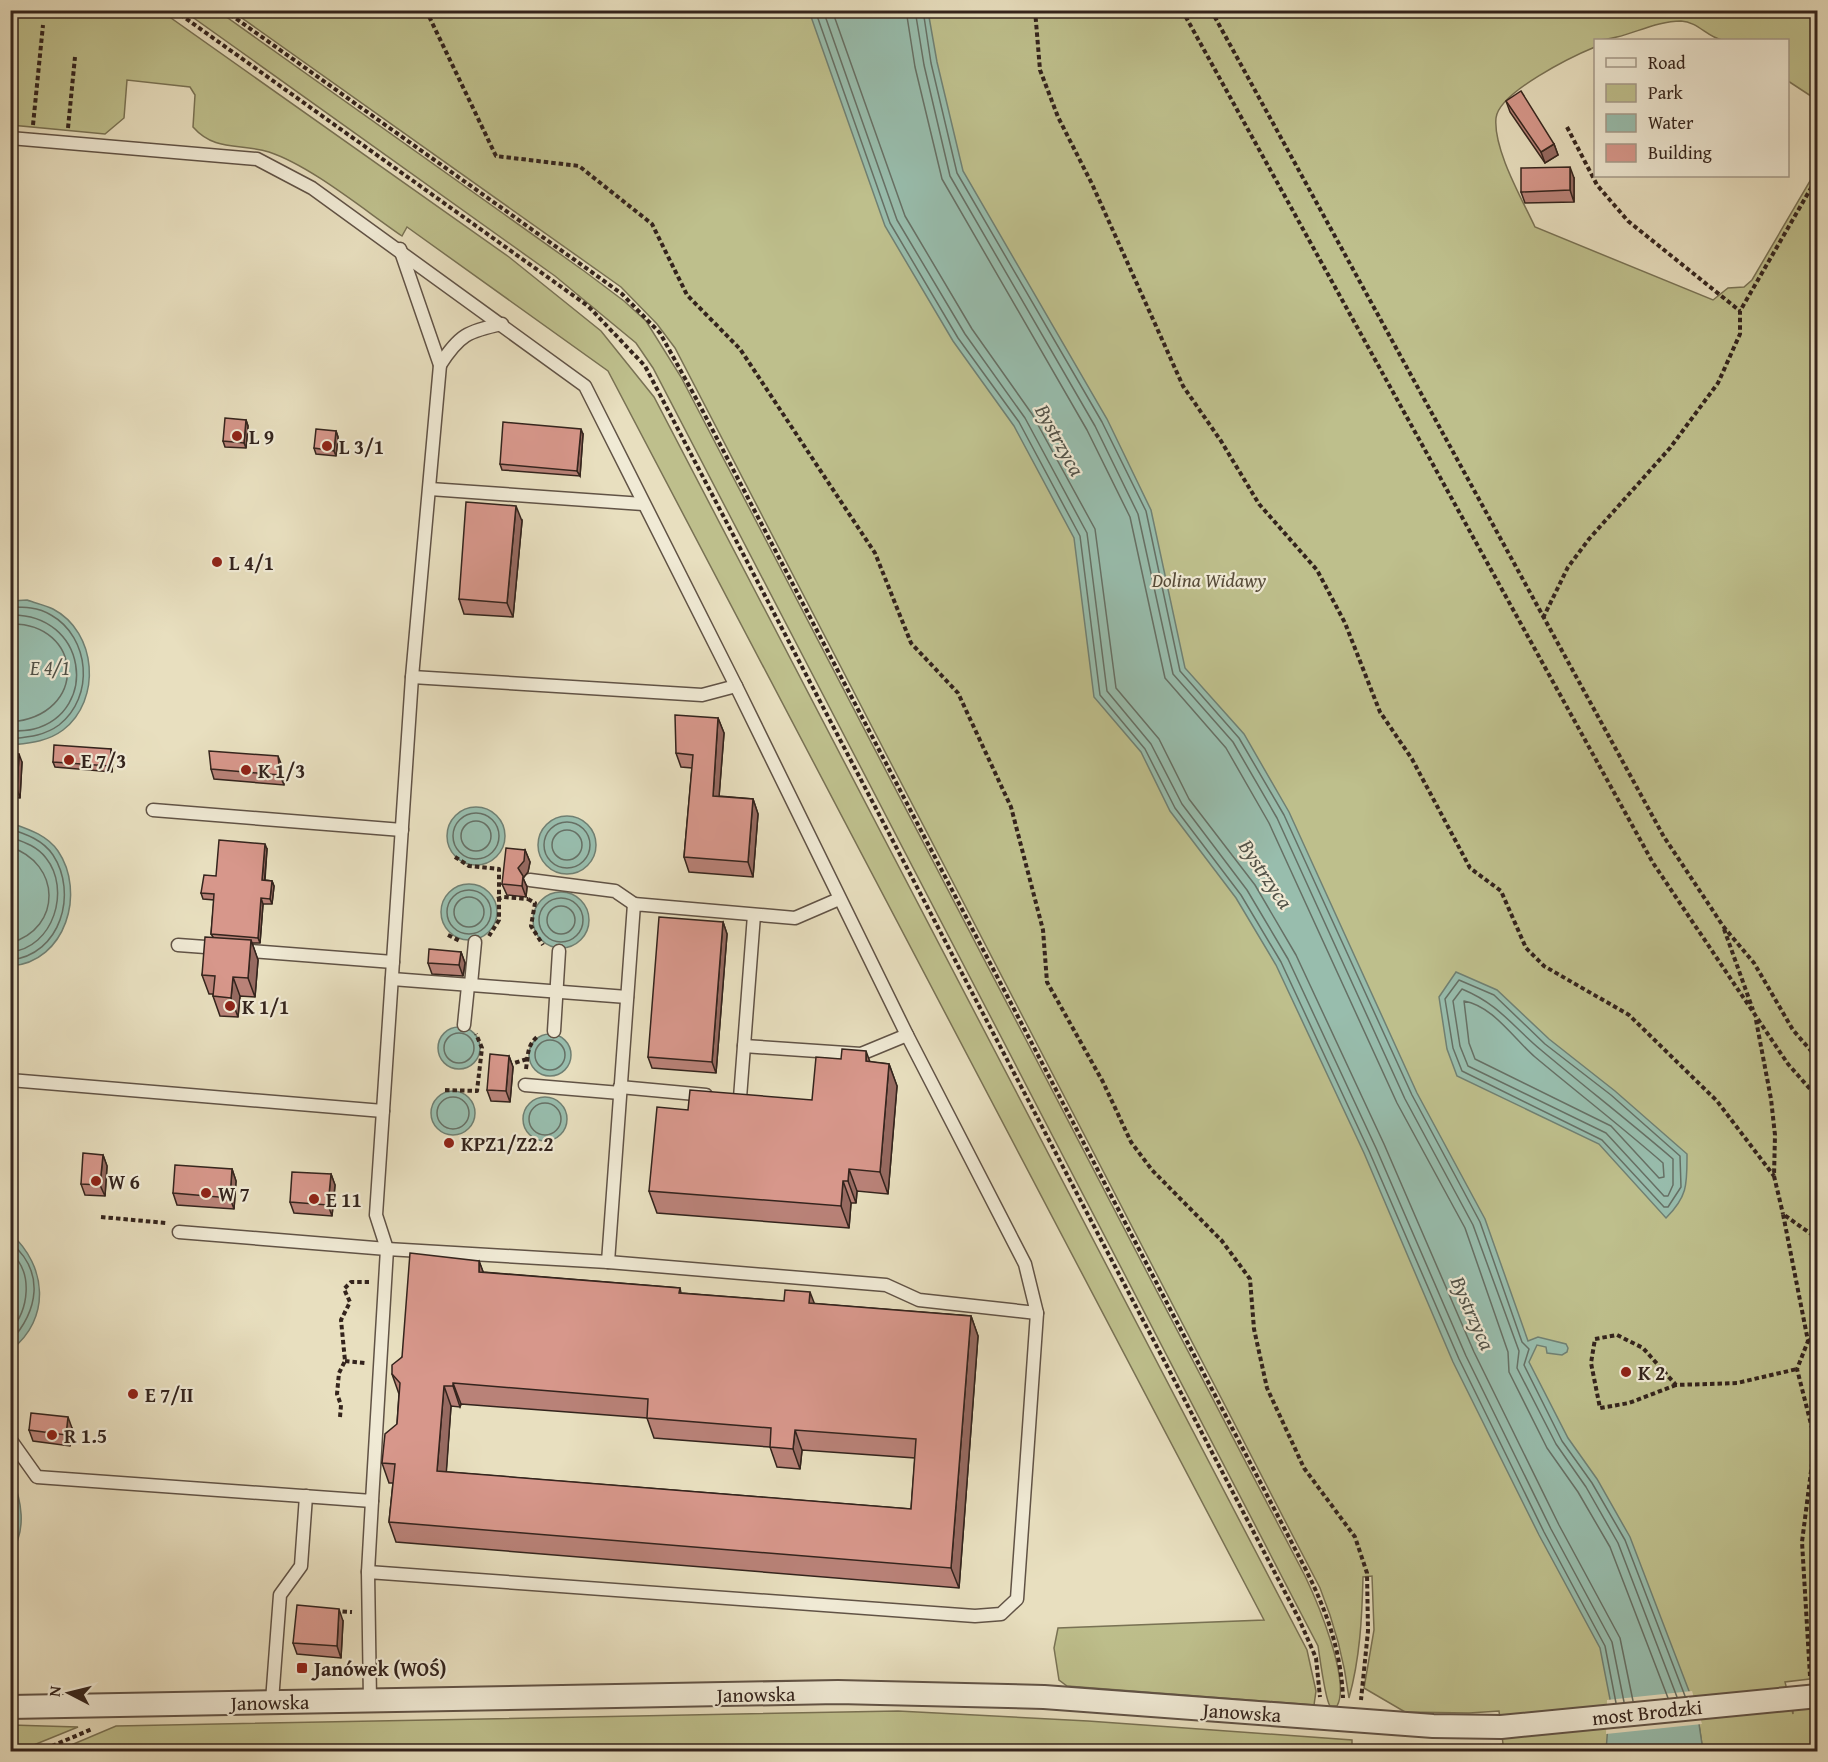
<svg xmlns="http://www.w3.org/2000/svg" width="1828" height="1762" viewBox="0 0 1828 1762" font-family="'Gentium Book Plus',serif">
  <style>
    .green { fill: #bebf8c; stroke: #797254; stroke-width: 1.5 }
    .water { fill: #98bdad; stroke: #708073; stroke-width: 1.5 }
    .pier { fill: #e8dfbf }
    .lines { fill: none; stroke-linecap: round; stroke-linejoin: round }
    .shore { stroke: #667065; stroke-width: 1.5 }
    .service-casing { stroke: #615346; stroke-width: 15 }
    .minor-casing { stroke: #615346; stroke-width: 26 }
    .path { stroke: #34241d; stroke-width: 4; stroke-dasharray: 4.5 3; stroke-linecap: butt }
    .service { stroke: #f0ead5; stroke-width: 12 }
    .minor { stroke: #f0ead5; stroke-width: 22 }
    .wall { fill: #b98278; stroke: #34241d; stroke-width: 1.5; fill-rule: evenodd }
    .shaded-wall { fill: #966a61; stroke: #34241d; stroke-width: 1.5 }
    .building { fill: #d7978b; stroke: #34241d; stroke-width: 1.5; fill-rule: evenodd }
    .poi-dot { fill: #8f2418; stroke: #f0ead5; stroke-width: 2 }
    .labels { text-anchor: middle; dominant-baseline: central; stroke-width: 4.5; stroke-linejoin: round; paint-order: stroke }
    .poi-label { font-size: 20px; font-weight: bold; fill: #34241d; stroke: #f0ead5; text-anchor: start }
    .park-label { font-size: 20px; font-style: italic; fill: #564b39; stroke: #f0ead5 }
    .street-label { font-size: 20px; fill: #34241d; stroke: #f0ead5 }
    .water-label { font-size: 21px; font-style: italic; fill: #525248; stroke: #f0ead5 }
  </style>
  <rect width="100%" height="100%" fill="#e8dfbf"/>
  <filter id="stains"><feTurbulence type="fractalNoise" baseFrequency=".00333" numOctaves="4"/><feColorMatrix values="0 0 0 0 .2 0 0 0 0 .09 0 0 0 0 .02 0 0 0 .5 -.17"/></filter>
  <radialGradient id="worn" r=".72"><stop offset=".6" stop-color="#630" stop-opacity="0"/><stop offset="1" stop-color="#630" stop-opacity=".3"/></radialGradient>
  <g class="green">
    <path d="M10,11H161L509,257L601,331L654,397L1307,1650L1316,1691L1314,1705L1067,1686L1059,1680L1054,1648L1058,1628L1264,1620L608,371L407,227L402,236C364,210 311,166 269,152C240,143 215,152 193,127L195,95L190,87L127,80L124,118L105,134L11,125Z"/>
    <path d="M184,11H218L584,271L624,301L646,321L681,377L1305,1576C1317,1601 1351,1681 1337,1706H1330C1325,1699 1320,1658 1318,1646L653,368L636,343L555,276Z"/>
    <path d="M232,11H1817V100L1788,81V40C1769,40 1739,45 1722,40C1707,37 1698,22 1681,21C1652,21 1624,40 1596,40L1595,47C1573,56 1499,92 1496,118C1493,149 1522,199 1535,227L1713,300L1728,288L1744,287L1752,280L1817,169L1818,1678L1785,1682L1793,1714V1709L1817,1707V1751H1703L1699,1725L1610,1733L1606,1751H1472L1503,1744L1499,1711L1469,1713L1405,1712L1364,1688L1374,1630L1372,1576L1363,1577C1362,1618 1360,1658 1349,1698C1344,1658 1335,1625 1320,1588L675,348L657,324L621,287Z"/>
    <polygon points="898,1711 1088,1721 1352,1740 1352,1751 57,1751 116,1726"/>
    <polygon points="11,1725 78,1727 19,1751 11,1752"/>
  </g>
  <g class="water">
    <polygon points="809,11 928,11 937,62 963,171 1107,419 1151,510 1185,668 1244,734 1289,812 1417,1093 1485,1219 1528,1341 1538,1337 1566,1344 1568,1348 1567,1352 1562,1355 1547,1353 1546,1347 1537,1345 1529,1362 1568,1438 1597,1479 1630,1537 1689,1691 1699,1724 1703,1751 1606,1751 1610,1699 1600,1648 1539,1535 1453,1362 1364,1153 1276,965 1236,898 1170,811 1141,752 1094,697 1074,538 1014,426 953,341 885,226"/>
    <path d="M27,600C35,603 45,605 53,609C97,632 102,700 63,730C47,742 29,743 11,745V601Z"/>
    <circle cx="476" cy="836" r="29"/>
    <circle cx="567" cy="845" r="29"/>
    <path d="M11,823C28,829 47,835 58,851C86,892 66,962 11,966Z"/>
    <circle cx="469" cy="912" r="28"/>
    <circle cx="561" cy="920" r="28"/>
    <path d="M1456,972L1497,990L1549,1039L1615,1091L1687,1154C1687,1184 1688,1196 1666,1218L1599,1144L1457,1076L1447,1049L1439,997Z"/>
    <circle cx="459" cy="1048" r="21"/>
    <circle cx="550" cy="1055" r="21"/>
    <circle cx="453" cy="1113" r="22"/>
    <circle cx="545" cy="1119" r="22"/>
    <path d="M11,1234C47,1266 51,1319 11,1350Z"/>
    <path d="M11,1476C22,1500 27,1530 11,1553Z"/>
  </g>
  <polygon class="pier" points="1692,1691 1702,1724 1606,1734 1607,1700"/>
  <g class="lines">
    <g class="shore">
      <polyline points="815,10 890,223 958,338 1019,422 1080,536 1100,695 1145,749 1175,808 1241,895 1281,962 1369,1151 1459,1359 1544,1532 1605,1646 1616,1703"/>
      <polyline points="823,10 897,220 965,334 1025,418 1087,533 1107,691 1151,744 1182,804 1247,890 1288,959 1376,1148 1466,1356 1551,1529 1612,1642 1624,1702"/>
      <polyline points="832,10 905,216 972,329 1032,414 1095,529 1116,688 1159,739 1189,799 1255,885 1296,955 1384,1144 1474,1352 1559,1525 1620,1638 1633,1701"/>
      <polyline points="906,10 915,67 942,179 1087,430 1130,517 1165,678 1226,748 1269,823 1397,1103 1465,1228 1508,1352 1509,1372 1547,1448 1578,1492 1610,1547 1668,1698"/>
      <polyline points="915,10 924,65 950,176 1095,426 1138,514 1173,674 1233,742 1277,818 1405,1099 1473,1225 1519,1351 1517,1368 1556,1444 1586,1487 1618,1543 1677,1697"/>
      <polyline points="923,10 931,63 957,173 1102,422 1146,511 1180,671 1239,738 1284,815 1412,1095 1480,1222 1522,1342 1529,1349 1524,1365 1562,1441 1592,1483 1625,1540 1685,1696"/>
      <path d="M10,607C24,607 38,607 51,615C90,637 95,697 59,725C44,736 28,737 10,739"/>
      <path d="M10,615C87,613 100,711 34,729C27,731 18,731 10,731"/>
      <path d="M10,624C83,622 90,716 10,722"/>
      <circle cx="476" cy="836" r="23"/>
      <circle cx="476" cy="836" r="15"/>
      <circle cx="567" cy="845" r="23"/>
      <path d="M10,829C26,834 43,840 53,855C78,893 61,955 10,960"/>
      <circle cx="567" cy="845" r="15"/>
      <path d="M10,837C24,842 37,846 46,858C71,889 54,948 10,952"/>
      <path d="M10,847C61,863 63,928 10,943"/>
      <circle cx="469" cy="912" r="22"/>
      <circle cx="469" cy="912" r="15"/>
      <circle cx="561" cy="920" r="22"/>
      <circle cx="561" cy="920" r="14"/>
      <polygon points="1459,980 1494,995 1545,1044 1611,1095 1680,1156 1681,1187 1668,1207 1664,1207 1602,1140 1462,1071 1453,1048 1445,999"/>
      <path d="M1462,989C1500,1005 1511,1025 1541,1050C1585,1087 1630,1122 1673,1159V1185L1668,1196H1664L1606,1133L1468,1066L1460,1046L1453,1001Z"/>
      <path d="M1464,1001C1493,1006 1514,1039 1535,1057C1578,1093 1622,1127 1663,1163L1664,1177L1659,1178L1611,1126L1475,1059L1469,1043Z"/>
      <circle cx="459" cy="1048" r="15"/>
      <circle cx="550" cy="1055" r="15"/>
      <circle cx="453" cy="1113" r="16"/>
      <circle cx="545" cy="1119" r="16"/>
      <path d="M10,1242C46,1272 38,1311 10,1342"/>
      <path d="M10,1252C34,1272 29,1310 10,1331"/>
    </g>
    <g class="service-casing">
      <g id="service">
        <polyline points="10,138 257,159 312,188 585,386 736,686 907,1035 1025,1264 1037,1313 1017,1599 1001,1614 975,1616 368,1572 370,1700"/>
        <path d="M440,365C459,335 468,331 502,324"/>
        <polyline points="430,489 643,504"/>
        <polyline points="412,677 702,695 736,686"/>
        <polyline points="153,810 402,830"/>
        <polyline points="530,880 615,891 634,904"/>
        <polyline points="178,945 219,948"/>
        <polyline points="239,950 393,962"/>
        <polyline points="392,979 627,997"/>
        <polyline points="471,984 475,942"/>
        <polyline points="464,1025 468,986"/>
        <polyline points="554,1031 559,951"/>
        <polyline points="744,1046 861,1054 907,1035"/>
        <polyline points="10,1080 383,1111"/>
        <polyline points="525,1085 620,1093"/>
        <polyline points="620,1087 706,1095"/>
        <polyline points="740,1098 754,915"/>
        <polyline points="179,1232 387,1249 608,1262 634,904 795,918 839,899"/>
        <polyline points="608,1262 886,1285 919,1300 1037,1313"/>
        <polyline points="10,1439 37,1477 372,1501 387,1249 376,1215 412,677 440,365 400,249"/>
        <polyline points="368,1572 372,1501"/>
        <polyline points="272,1701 280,1595 301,1566 306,1496"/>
      </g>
    </g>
    <g class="minor-casing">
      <polyline id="minor" points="10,1707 838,1692 1044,1697 1433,1726 1501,1727 1818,1696"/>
    </g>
    <g class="path">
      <polyline points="174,10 588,306 645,366 1299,1619 1316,1658 1320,1697"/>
      <path d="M224,10L593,273L622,294L660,333L698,402L1306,1570C1327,1612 1341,1651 1343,1698"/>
      <polyline points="426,10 496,156 579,166 652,224 687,295 740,349 875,553 911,643 958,693 1011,807 1043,930 1047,982 1103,1082 1131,1142 1152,1170 1222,1241 1250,1279 1254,1329 1267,1388 1304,1468 1355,1537 1367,1573 1368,1631 1361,1700"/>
      <polyline points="1035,10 1040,70 1058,117 1092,184 1183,386 1221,441 1259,504 1317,570 1345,623 1380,712 1412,759 1470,868 1501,891 1526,948 1544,966 1629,1015 1717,1101 1774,1176"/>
      <polyline points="1182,10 1653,863 1788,1064 1818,1098"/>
      <polyline points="1211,10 1664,837 1723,926 1754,963 1793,1030 1818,1059"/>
      <polyline points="33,125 43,25"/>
      <polyline points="1567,127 1597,185 1628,221 1740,311"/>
      <polyline points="68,128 75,57"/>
      <polyline points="1543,618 1568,567 1589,539 1670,448 1718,383 1740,334 1740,311 1818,176"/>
      <polyline points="455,857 469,866 499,869 499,920 489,936"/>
      <polyline points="497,899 504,897 528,899"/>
      <polyline points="528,899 535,903 531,926 543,945"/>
      <polyline points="1724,929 1753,1010"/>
      <polyline points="448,935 460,941"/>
      <polyline points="1756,1020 1771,1099 1775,1135 1774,1176 1783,1214"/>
      <polyline points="508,1065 527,1059"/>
      <path d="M526,1069C528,1055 527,1045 538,1036"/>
      <polyline points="445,1090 477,1091 482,1048 476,1034"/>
      <polyline points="101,1217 166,1223"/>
      <polyline points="1808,1341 1818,1336"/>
      <polyline points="345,1361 365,1363"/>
      <polyline points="1676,1385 1629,1403 1600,1408 1591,1363 1595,1339 1617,1335 1643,1348 1676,1385 1737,1383 1797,1369"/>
      <polyline points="340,1417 341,1405 337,1394 339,1373 345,1361 341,1320 350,1302 344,1289 351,1282 369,1282"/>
      <polyline points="335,1611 352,1612"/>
      <polyline points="1810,1676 1802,1542 1815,1440 1797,1369 1808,1341 1783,1214 1818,1239"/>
      <polyline points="38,1752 92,1729"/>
    </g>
    <use href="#service" class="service"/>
    <use href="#minor" class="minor"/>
  </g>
  <g class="wall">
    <polygon points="1506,101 1554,144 1558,155 1545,163 1510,112"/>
    <polygon points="1574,178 1574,202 1525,203 1521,192"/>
    <polygon points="246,420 248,426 246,448 225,447 223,441"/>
    <polygon points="336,431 338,437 336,456 316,454 314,448"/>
    <polygon points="583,434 580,476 502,470 500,464"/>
    <polygon points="522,521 513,617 464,614 459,599"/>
    <polygon points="718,718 724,733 719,796 753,799 758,814 753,877 689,872 684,857 692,768 681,767 676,753"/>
    <polygon points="111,749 113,755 112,772 55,767 53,762"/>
    <polygon points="10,753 22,762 20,798 10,797"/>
    <polygon points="282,766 284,785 214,779 211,769"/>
    <polygon points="267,849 265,880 272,881 274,886 272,904 263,904 260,943 252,943 258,960 255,997 240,996 238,1017 220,1016 213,996 213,994 209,994 202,975 213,937 211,934 214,900 203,899 201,893 216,876"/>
    <polygon points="525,850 530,862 528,872 523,878 527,887 526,897 507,895 502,884"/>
    <polygon points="723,922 727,934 716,1073 652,1068 648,1057"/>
    <polygon points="461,952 465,963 463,976 432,974 428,963"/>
    <polygon points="509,1056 513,1067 510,1102 491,1101 487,1090"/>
    <polygon points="870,1062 889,1064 897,1086 888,1194 857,1191 856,1203 851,1203 849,1228 657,1213 649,1191 812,1100"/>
    <polygon points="103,1155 107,1166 105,1196 85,1195 81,1184"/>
    <polygon points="232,1169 236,1181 234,1209 177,1205 173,1193"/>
    <polygon points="331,1174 335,1185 332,1216 294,1213 290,1202"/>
    <path d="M479,1261L483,1272L680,1288L681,1293L971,1316L978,1336L959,1588L396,1542L389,1522L393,1483H389L382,1463L397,1424L399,1394L392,1374L402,1357ZM461,1404L647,1418L654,1438L770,1447L777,1467L800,1469L802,1450L915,1458L911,1509L446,1472L451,1406L460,1407Z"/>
    <polygon points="72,1428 70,1446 33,1441 29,1430"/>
    <polygon points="343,1621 341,1658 297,1654 293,1643"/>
  </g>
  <g class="shaded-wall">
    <polygon points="1554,144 1558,155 1545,163 1541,152"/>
    <polygon points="1570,167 1574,178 1574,202 1570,190"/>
    <polygon points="246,420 248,426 246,448 244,443"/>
    <polygon points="581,429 583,434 580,476 577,471"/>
    <polygon points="336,431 338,437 336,456 334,451"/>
    <polygon points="516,506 522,521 513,617 507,603"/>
    <polygon points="718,718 724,733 718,810 713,796"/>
    <polygon points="111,749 113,755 112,772 110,766"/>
    <polygon points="19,754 22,762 20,798 17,789"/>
    <polygon points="278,756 282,766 284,785 280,775"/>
    <polygon points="753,799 758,814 753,877 748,862"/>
    <polygon points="265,844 267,849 264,886 262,880"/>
    <polygon points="525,850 530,862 528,872 523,878 527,887 526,897 522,886 518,868"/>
    <polygon points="272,881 274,886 272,904 270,899"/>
    <polygon points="261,898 263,904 260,943 258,938"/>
    <polygon points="723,922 727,934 716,1073 712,1062"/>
    <polygon points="251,940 258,960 255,997 248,978"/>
    <polygon points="461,952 465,963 463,976 459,965"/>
    <polygon points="233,977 240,996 238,1017 231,998"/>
    <polygon points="866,1051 874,1073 866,1061"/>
    <polygon points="509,1056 513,1067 510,1102 506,1091"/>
    <polygon points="889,1064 897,1086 888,1194 880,1172"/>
    <polygon points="103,1155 107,1166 105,1196 100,1185"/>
    <polygon points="232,1169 236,1181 234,1209 230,1198"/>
    <polygon points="849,1169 857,1191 856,1203 848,1181"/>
    <polygon points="331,1174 335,1185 332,1216 328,1205"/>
    <polygon points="843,1181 851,1203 849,1228 841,1206"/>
    <polygon points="479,1261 487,1282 479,1272"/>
    <polygon points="810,1292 818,1313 809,1303"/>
    <polygon points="971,1316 978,1336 959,1588 951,1568"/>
    <polygon points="453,1383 461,1404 460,1407 453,1386"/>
    <polygon points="444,1386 451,1406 445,1491 437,1471"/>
    <polygon points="68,1417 72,1428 70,1446 66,1435"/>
    <polygon points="795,1430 802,1450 800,1469 793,1449"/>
    <polygon points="339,1609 343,1621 341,1658 337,1646"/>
  </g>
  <g class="building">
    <polygon points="1521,91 1554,144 1541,152 1506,101"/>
    <polygon points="1570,167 1570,190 1521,192 1521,168"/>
    <polygon points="225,418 246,420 244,443 223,441"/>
    <polygon points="503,422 581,429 577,471 500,464"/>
    <polygon points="316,429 336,431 334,451 314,448"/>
    <polygon points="466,502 516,506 507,603 459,599"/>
    <polygon points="675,715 718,718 713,796 753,799 748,862 684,857 693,755 676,753"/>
    <polygon points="54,745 111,749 110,766 53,762"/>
    <polygon points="209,751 278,756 280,775 211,769"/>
    <polygon points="10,753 19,754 17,789 10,789"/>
    <polygon points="219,840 265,844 262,880 272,881 270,899 261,898 258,938 211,934 214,894 201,893 204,875 216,876"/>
    <polygon points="506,848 525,850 524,861 518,868 523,876 522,886 502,884"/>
    <polygon points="659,917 723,922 712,1062 648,1057"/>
    <polygon points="205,937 251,940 248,978 233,977 231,998 213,996 215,976 202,975"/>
    <polygon points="429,949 461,952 459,965 428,963"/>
    <polygon points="842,1049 866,1051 866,1061 889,1064 880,1172 849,1169 848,1181 843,1181 841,1206 649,1191 657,1107 688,1110 690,1090 812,1100 816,1057 841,1059"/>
    <polygon points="490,1054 509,1056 506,1091 487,1090"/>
    <polygon points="83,1153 103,1155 100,1185 81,1184"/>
    <polygon points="175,1165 232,1169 230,1198 173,1193"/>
    <polygon points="292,1172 331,1174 328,1205 290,1202"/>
    <path d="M410,1253L479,1261V1272L680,1288L679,1293L784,1301L785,1290L810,1292L809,1303L971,1316L951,1568L389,1522L395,1464L382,1463L385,1434L397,1424L400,1383L392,1374V1365L402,1357ZM453,1383L648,1399L647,1418L771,1428L770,1447L793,1449L795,1430L916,1439L911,1509L437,1471L444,1386H453Z"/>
    <polygon points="31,1413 68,1417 66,1435 29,1430"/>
    <polygon points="297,1605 339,1609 337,1646 293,1643"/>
  </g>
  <g class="poi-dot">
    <circle cx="237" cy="436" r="6"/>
    <circle cx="327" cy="446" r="6"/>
    <circle cx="217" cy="562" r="6"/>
    <circle cx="69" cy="760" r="6"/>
    <circle cx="246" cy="770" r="6"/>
    <circle cx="230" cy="1006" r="6"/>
    <circle cx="449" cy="1143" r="6"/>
    <circle cx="96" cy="1181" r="6"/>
    <circle cx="206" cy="1193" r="6"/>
    <circle cx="314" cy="1199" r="6"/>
    <circle cx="1626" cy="1372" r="6"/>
    <circle cx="133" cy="1394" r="6"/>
    <circle cx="52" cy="1435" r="6"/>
    <rect x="296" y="1662" width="12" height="12" rx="3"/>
  </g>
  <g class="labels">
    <g class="poi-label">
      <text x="249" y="436">L 9</text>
      <text x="339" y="446">L 3/1</text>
      <text x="229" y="562">L 4/1</text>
      <text x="81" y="760">E 7/3</text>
      <text x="258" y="770">K 1/3</text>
      <text x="242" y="1006">K 1/1</text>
      <text x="461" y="1143">KPZ1/Z2.2</text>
      <text x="108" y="1181">W 6</text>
      <text x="218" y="1193">W 7</text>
      <text x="326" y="1199">E 11</text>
      <text x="1638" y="1372">K 2</text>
      <text x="145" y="1394">E 7/II</text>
      <text x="64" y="1435">R 1.5</text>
      <text x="314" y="1668">Janówek (WOŚ)</text>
    </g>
    <g class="park-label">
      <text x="1209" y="579">Dolina Widawy</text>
    </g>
    <g class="street-label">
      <text transform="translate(756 1694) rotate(-1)">Janowska</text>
      <text transform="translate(270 1702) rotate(-1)">Janowska</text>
      <text transform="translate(1242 1712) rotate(4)">Janowska</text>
      <text transform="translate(1647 1712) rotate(-6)">most Brodzki</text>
    </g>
    <g class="water-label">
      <text transform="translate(1060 440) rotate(61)">Bystrzyca</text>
      <text x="50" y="667">E 4/1</text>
      <text transform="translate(1266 874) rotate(56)">Bystrzyca</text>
      <text transform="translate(1473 1313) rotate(66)">Bystrzyca</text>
    </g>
  </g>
  <rect width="1828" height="1762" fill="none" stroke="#e8dfbf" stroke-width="36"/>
  <rect x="12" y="12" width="1804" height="1738" fill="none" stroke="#34241d" stroke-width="3"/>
  <rect x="18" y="18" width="1792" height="1726" fill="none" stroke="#34241d" stroke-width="1.5"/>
  <rect x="1594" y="39" width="195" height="138" fill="#f0ead5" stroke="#a59b8b" stroke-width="1.5"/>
  <rect x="1606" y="58" width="30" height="9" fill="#f0ead5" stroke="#a59b8b" stroke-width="1.5"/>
  <text x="1648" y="69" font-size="18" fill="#34241d">Road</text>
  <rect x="1606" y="84" width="30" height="18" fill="#bebf8c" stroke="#a59b8b" stroke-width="1.5"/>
  <text x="1648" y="99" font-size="18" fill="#34241d">Park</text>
  <rect x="1606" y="114" width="30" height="18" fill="#98bdad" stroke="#a59b8b" stroke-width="1.5"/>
  <text x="1648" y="129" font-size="18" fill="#34241d">Water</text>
  <rect x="1606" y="144" width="30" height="18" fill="#d7978b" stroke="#a59b8b" stroke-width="1.5"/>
  <text x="1648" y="159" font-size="18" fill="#34241d">Building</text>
  <g transform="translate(69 1693) rotate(277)" stroke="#f0ead5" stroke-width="4.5" paint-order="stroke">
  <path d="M0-4.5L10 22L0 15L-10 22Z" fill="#34241d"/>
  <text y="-9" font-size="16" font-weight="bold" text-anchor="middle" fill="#34241d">N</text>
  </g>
  <rect width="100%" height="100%" filter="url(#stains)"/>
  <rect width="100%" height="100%" fill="url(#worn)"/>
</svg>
